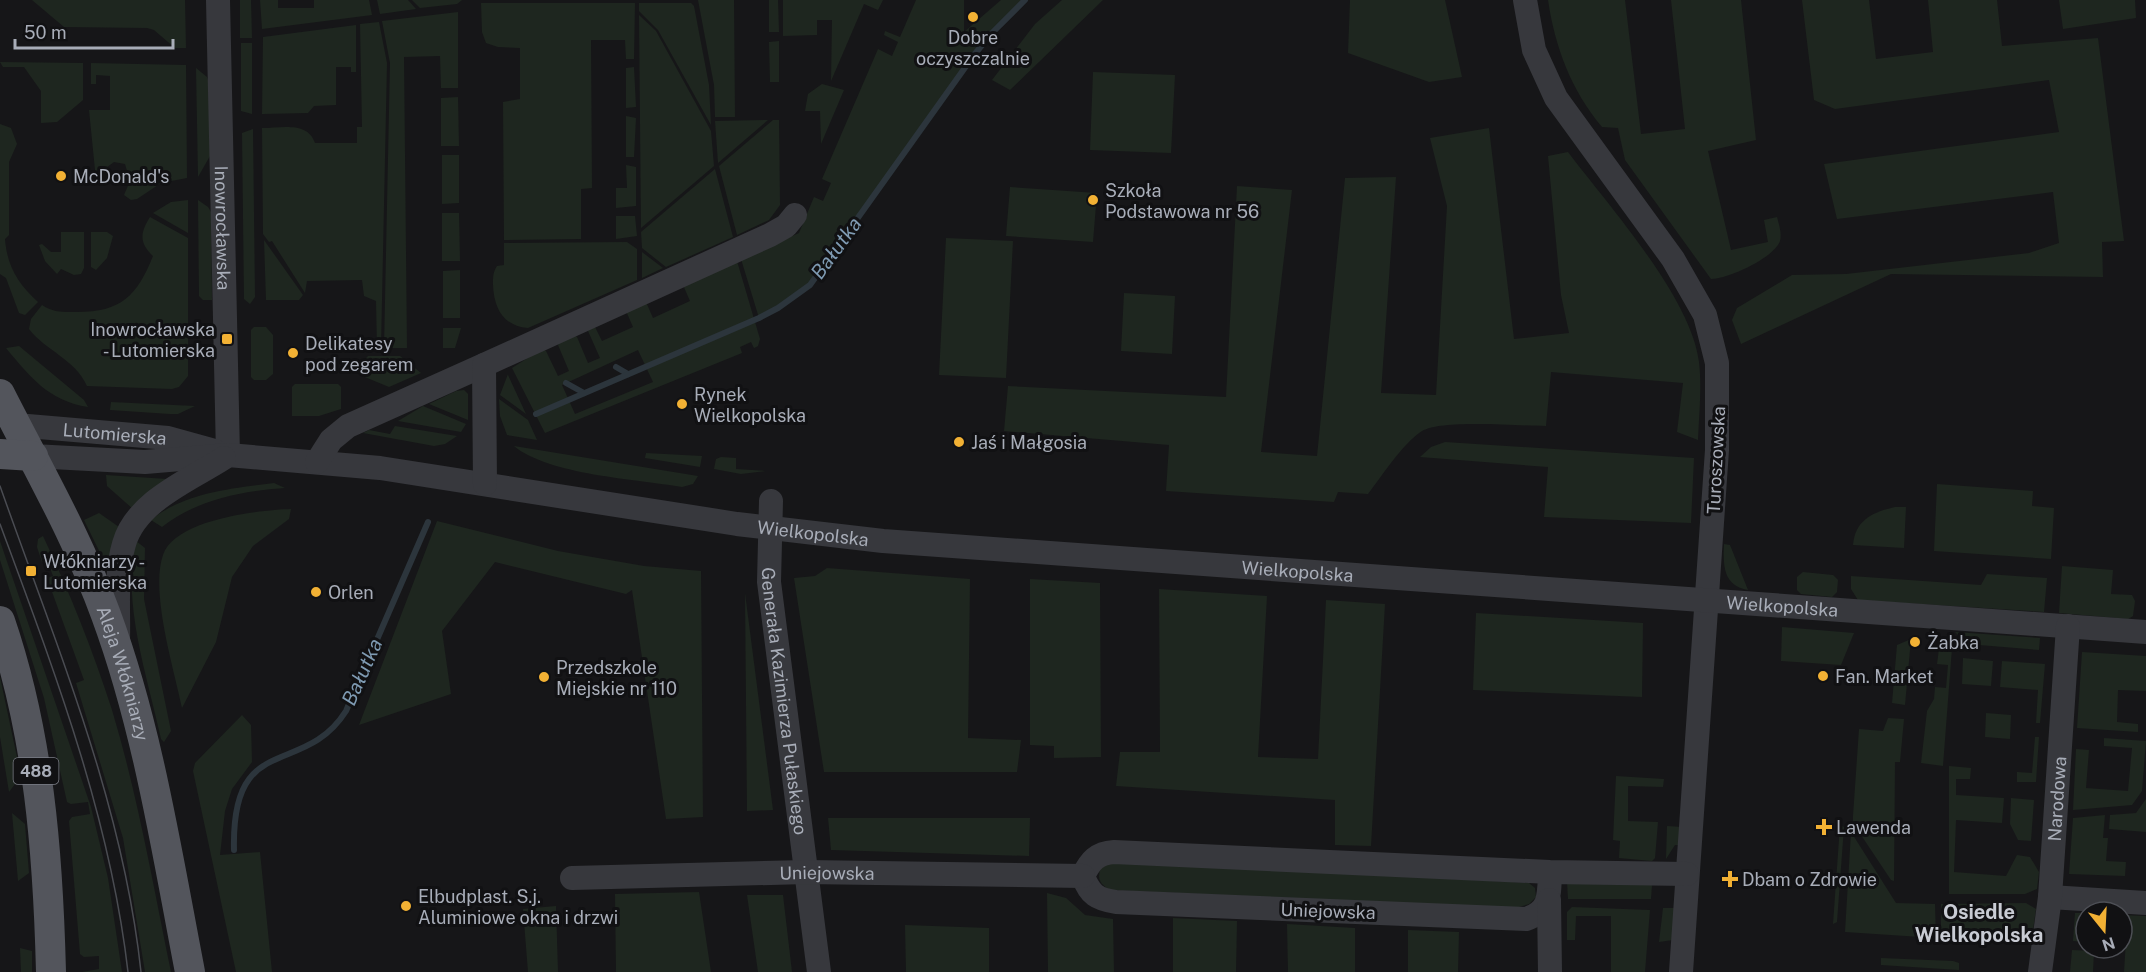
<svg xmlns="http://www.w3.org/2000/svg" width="2146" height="972" viewBox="0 0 2146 972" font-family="'Public Sans',sans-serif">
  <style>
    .green { fill: #1e261f; fill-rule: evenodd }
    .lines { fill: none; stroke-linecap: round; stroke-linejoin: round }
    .stream { stroke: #2c353c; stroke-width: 6 }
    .minor { stroke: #37383d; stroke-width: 24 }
    .major { stroke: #53555c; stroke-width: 30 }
    .tram { stroke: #4a4c52; stroke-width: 1.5 }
    .poi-dot { fill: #f2b134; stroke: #111113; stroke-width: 2 }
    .labels { text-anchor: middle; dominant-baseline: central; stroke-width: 6; stroke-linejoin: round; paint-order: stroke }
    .shield { fill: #111113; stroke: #7b7e86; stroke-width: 1.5 }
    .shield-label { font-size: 16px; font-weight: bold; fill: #a8adb8 }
    .poi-label { font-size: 18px; fill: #a8adb8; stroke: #111113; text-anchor: start }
    .street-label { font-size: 18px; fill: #a8adb8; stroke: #111113 }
    .water-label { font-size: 20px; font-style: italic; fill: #7f9bb3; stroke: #111113 }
    .neighbourhood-label { font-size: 20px; font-weight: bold; fill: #c9ccd4; stroke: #111113 }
  </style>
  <rect width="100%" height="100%" fill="#161618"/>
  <g class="green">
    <polygon points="32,0 185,0 186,48 175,48 154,30 147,28 64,27"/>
    <polygon points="240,0 251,0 252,38 240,38"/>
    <polygon points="260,0 278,0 278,8 314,8 314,0 369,0 372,15 262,29"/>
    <polygon points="377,0 408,0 416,9 380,14"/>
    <polygon points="412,0 462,0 457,4 420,8"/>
    <polygon points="698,0 734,0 735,117 715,117 714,85"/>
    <polygon points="769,0 778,0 779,32 769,32"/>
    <polygon points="783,0 883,0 878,10 864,4 831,81 832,20 817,20 817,35 783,36"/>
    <polygon points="916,0 964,0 964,32 1001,0 1025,0 991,34 974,55 821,273 795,297 759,318 741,259 799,233 814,197 823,201 831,183 822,179 878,49 892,56 898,42 884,35 885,31 900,37"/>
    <polygon points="1062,0 1103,0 1010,90 992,80 1035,24"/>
    <polygon points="1350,0 1445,0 1462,77 1429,82 1348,53"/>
    <path d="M1548,0H1625L1641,134L1685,129L1671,0H1741L1756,140L1708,151L1731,250L1768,242L1764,220L1777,217C1779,225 1782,233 1780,241C1774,258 1728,279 1711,279L1625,160L1618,128L1602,127C1571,90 1555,47 1548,0Z"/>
    <polygon points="1802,0 1869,0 1876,59 1933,52 1928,0 1997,0 2002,46 2098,38 2124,241 2102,242 2103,277 1891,274 1741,344 1732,320 1737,308 1792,275 1846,274 2029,253 2059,243 2053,192 1837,219 1824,164 2059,132 2049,80 1835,109 1814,100"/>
    <polygon points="2059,0 2135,0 2136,18 2063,29"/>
    <polygon points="481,3 635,3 634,59 626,59 625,40 591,40 592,188 581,189 581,239 504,240 503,102 520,99 520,48 498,47 486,43 482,32"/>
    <polygon points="639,3 691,3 694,6 709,85 711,125 658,30 639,11"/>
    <polygon points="458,12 458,88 441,88 440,56 404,57 407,348 384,348 390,63 382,21"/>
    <polygon points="639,15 656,31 711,131 714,166 641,228"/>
    <path d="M379,22L387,63L381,348H377L376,301L364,296L362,280L307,281L305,293L272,241L269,242L263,234L262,128C281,128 308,121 315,143H357V127H362L360,24Z"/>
    <polygon points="356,25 356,72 351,72 351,67 336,67 336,105 314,106 308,113 262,114 263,37"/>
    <polygon points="779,41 779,82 770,82 769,42"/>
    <polygon points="241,43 252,43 252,114 241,111"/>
    <polygon points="0,62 83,63 83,100 57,122 41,123 41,91 24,67 3,67"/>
    <polygon points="91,63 186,65 187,178 161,183 137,199 131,200 124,195 130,181 125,164 114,162 99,173 95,170 89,110 110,110 110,76 96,75 96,84 91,84"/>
    <polygon points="634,67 636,107 626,108 626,68"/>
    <polygon points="196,68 207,77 209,83 210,156 198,177"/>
    <polygon points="1093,72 1175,75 1171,153 1090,150"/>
    <polygon points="822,84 844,90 821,144 820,111 805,111 808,94"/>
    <polygon points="458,97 459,146 441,146 441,98"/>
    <polygon points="626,116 636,118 634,157 626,157"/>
    <polygon points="768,120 718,163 715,121"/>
    <polygon points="773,120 779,120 780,205 769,220 737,235 719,166"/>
    <path d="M0,124L11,128L17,144L9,162V235L5,239C7,266 18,284 38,302L25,315L19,313L6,278L0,274Z"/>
    <path d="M1489,128L1514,339L1569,333L1561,295L1548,156L1568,152C1608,205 1691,297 1699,362C1702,388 1699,414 1698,440L1677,432L1683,383L1551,372L1546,426C1519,426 1443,419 1422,431C1403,443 1382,476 1368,494L1338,492L1334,502L1166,491L1169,445L1004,431L1008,386L1226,397L1237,186L1292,190L1261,452L1317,456L1345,178L1396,177L1381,393L1436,395L1447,206L1430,138Z"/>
    <polygon points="253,129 255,297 250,304 244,299 242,133"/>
    <polygon points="442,155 459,155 459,203 442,204"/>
    <polygon points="626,165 636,167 636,206 616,208 616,188 627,188"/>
    <polygon points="715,169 733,237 666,267 642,248 641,232"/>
    <polygon points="1010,187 1097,193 1093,242 1006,236"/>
    <polygon points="188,200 188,233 153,213 171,202"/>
    <polygon points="198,200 208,207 211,212 212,300 203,300 199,296"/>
    <polygon points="442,213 459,213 460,261 442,261"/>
    <polygon points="616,216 635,216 637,236 616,239"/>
    <path d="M150,217L188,238V376L179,387L172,389L87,386C75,359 46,351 29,329L31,319L42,305C54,313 64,312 77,312C121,312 137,296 153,256C139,243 140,233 150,217Z"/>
    <polygon points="61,232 84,232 84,268 81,274 74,275 61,269 57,274 45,261 39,245 42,244 51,252 61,252"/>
    <polygon points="91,232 107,232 113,236 107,258 96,270 91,267"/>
    <polygon points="946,238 1013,241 1006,378 939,375"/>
    <polygon points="264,240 303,295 299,300 266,300"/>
    <path d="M627,242L637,249V280L528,328C503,326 494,308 493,285C493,277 493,272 497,266L504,265V243Z"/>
    <polygon points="642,252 663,268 642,278"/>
    <path d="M737,261L760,339L758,346L754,348L751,342L740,347L742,353L545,433L512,368L542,349L546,351L558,376L569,371L558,345L560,341L573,335L577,337L588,363L600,358L588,331L590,328L594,325L602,341L633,327L626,311L646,302L653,318L690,301L683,285ZM638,350L653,382L575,414L562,385Z"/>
    <polygon points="460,270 460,318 443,318 443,271"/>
    <polygon points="1124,293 1175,296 1172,354 1121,351"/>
    <polygon points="254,327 266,327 273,335 273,374 266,380 254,380 251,377 251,330"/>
    <polygon points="443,328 461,328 455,348 443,348"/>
    <path d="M19,346L84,400L88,407C49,401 30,377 6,348Z"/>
    <polygon points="368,356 400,356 421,373 389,387 360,375 360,365"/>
    <polygon points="508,374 508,375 526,414 500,395"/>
    <polygon points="295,384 338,384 341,387 341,409 319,416 292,416 292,387"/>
    <polygon points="456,391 464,390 468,394 468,420 429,404"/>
    <polygon points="499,399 528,420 537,440 507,435 500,416"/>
    <polygon points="111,402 195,406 178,414 170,414 110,410"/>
    <polygon points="423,406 466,424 461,432 398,421"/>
    <polygon points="395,426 457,436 445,444 434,446 363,433 369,430 390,434"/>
    <polygon points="1445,442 1694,458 1691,523 1544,517 1548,467 1420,457 1431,447"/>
    <path d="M514,446L698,476L693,484L682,487C636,479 549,475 514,446Z"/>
    <polygon points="646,453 702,456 700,467 645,458"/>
    <polygon points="721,457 736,458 736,469 766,471 741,474 714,469 716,459"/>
    <polygon points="106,475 167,479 133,509 107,486"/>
    <path d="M274,483L285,488C242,491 196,500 162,527L151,520C183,493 233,488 274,483Z"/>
    <polygon points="1937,484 2033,491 2032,506 2054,508 2051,559 1934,551"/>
    <path d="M1895,507H1906L1904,548L1853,545C1855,520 1873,512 1895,507Z"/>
    <path d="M291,509L289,519L253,546L232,577L216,642L182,708C174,669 150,592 163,555C175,519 260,510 291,509Z"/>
    <polygon points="99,513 119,527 107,567 84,520"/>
    <polygon points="437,521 558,551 644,566 701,571 703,817 666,819 632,590 626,594 495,562 442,631 451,694 359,725"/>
    <path d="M43,536C70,593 93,651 112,710C138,796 153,885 171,972H145L123,838L76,683L84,680L47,578L53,576L47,560L42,562L37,547L38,539Z"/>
    <polygon points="0,541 91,807 108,878 122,972 82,972 99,969 99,956 84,957 80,954 69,821 72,817 90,814 88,802 71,804 67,802 44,698 0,560"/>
    <path d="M136,541L145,548L144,599L171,731L164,742L161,739C148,678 121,602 136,541Z"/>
    <path d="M1724,544L1730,545L1748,590C1723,586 1723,565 1724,544Z"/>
    <polygon points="2062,566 2113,570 2111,594 2132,595 2135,601 2133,616 2128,619 2059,613"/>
    <polygon points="827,568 970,579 968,738 1021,740 1017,772 824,772 794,578 815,576"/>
    <polygon points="1803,572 1833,575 1838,580 1837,592 1832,597 1801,594 1797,590 1797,577"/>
    <polygon points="1987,574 2047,578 2044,612 1858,600 1851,589 1851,576 1981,585"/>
    <polygon points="1030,579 1100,583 1101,757 1054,758 1054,746 1030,745"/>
    <polygon points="1159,589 1267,596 1258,757 1318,759 1326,600 1385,604 1371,846 1335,845 1335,800 1116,786 1120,752 1160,752"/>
    <polygon points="745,593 773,810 747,811"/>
    <polygon points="1476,613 1643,623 1642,697 1473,690"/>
    <polygon points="1782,627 1854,633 1841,665 1781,661"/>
    <polygon points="1955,632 2040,638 2039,650 1967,644"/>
    <polygon points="1911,639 1905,705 1892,703 1897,645"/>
    <polygon points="1940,641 1952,648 1943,766 1921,763 1927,711 1934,699 1935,687 1946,688 1948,665 1937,664"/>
    <polygon points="2082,652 2146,656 2146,691 2118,690 2117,722 2138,724 2138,732 2077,728"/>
    <polygon points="1963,658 1993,661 1991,686 1962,684"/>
    <polygon points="2002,661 2045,664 2040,723 2036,723 2038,690 2000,687"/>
    <polygon points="0,677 21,776 9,792 0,737"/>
    <polygon points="1986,713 2011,715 2010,739 1985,737"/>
    <polygon points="242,715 251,725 252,762 232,789 225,811 220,855 260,852 272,972 236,972 193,771 195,763"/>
    <polygon points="1888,718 1904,719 1900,762 1895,762 1894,881 1891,880 1853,823 1853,816 1859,729 1883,731"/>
    <polygon points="2035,737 2039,737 2036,782 2017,782 2017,772 2032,773"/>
    <polygon points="2104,738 2146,741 2142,791 2132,805 2073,810 2076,749 2089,750 2086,788 2128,791 2132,748 2104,746"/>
    <polygon points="1949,766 1971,768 1970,779 1956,779 1956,795 2004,798 2002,823 1956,820 1954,872 2006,876 2017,855 2030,857 2039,872 2037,889 2025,894 1949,894"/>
    <polygon points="1616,776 1664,779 1663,787 1628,786 1628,821 1658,822 1655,858 1652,861 1619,858 1620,841 1613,840"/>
    <polygon points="2011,798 2034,800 2031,841 2018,840 2010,824"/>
    <polygon points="2146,799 2146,832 2109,829 2110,815 2136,813"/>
    <polygon points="12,813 25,824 29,873 18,881"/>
    <polygon points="2105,815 2103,838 2108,838 2106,861 2126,862 2125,876 2069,874 2073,818"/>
    <polygon points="828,818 1030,818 1029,856 831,850"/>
    <polygon points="1840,825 1844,827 1837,922 1833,924"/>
    <polygon points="1667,826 1682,827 1681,845 1675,845 1666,859"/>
    <polygon points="1851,832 1896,903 1935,904 1936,938 1845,932"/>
    <path d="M1115,862L1529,883L1535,888L1536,897L1529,904L1516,908L1110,890C1099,883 1097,879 1101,867Z"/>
    <polygon points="1567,882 1652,885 1651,899 1568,899"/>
    <polygon points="699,892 711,972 616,972 615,894"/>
    <polygon points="1047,893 1066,898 1085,915 1113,919 1114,972 1048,972"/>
    <polygon points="747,895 783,895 792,972 758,972"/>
    <polygon points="2026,903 2036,909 2031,944 1941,938 1941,904"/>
    <polygon points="556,906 558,972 528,972 523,909"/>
    <polygon points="1572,907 1650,910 1645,972 1611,972 1611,916 1576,916 1575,940 1567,940 1567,912"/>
    <polygon points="1663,908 1675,908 1673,940 1659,942"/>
    <polygon points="2075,913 2086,913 2086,942 2073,941"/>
    <polygon points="2122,915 2146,916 2146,972 2124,972 2127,924 2122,923"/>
    <polygon points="1173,918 1237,921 1236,972 1173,972"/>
    <polygon points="1287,924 1355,928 1355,972 1288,972"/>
    <polygon points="905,925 989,928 989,972 906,972"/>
    <polygon points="1408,930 1459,932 1458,972 1408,972"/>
    <polygon points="20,948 32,951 32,972 21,972"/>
    <polygon points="2072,950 2094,951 2093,972 2070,972"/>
    <polygon points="1881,958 1953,961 1959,963 1959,970 1881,965"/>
  </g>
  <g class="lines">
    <g class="stream">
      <polyline points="616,367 628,374"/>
      <polyline points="566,383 584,393"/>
      <polyline points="536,414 759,318 778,308 810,285 974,55 991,34 1025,0"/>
      <path d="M234,850C231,729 303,779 346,711L428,522"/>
    </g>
    <g class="minor">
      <path id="s1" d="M218,0L228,455"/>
      <polyline points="1525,0 1534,50 1556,98 1673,259 1705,315 1717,363 1717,450 1681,972"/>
      <path id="s2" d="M16,425L168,438L215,451"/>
      <path id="s3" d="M33,456L145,462L228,455L380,468L737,524L883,541L2146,632"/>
      <polyline points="317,462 331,440 348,426 484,365"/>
      <polyline points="485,484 484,365 770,235 786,226 795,215"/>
      <path id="s4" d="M771,501L769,582L819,972"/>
      <path d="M118,641C119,610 115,574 124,544C136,501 190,480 224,458"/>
      <path d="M1550,872C1549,895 1551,911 1526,919L1116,902C1097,899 1090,895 1083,876C1090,861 1097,853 1114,852L1550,872L1687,874"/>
      <path id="s5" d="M572,878L806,872L1083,876"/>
      <polyline points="2050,897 2146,903"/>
      <polyline points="1549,900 1550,972"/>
      <path id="s6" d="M2040,972L2050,897L2068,626"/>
    </g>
    <g class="major">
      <path id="s7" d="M0,394C37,467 78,538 106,615C148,729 167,853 190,972"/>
      <polyline points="0,454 33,456"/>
      <path d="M0,621C39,735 48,853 51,972"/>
    </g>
    <g class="tram">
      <path d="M0,486C56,645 123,803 141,972"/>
      <path d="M0,524C54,670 110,816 128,972"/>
    </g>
  </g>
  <g class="poi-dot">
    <circle cx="973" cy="17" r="6"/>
    <circle cx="61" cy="176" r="6"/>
    <circle cx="1093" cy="200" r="6"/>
    <rect x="221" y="333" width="12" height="12" rx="3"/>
    <circle cx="293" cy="353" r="6"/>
    <circle cx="682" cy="404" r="6"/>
    <circle cx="959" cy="442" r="6"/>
    <rect x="25" y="565" width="12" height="12" rx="3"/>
    <circle cx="316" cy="592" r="6"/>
    <circle cx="1915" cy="642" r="6"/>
    <circle cx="1823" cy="676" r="6"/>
    <circle cx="544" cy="677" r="6"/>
    <path d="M1821 818h6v6h6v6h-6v6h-6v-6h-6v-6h6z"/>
    <path d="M1727 870h6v6h6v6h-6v6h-6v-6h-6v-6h6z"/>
    <circle cx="406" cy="906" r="6"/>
  </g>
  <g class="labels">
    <rect class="shield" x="13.5" y="758" width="45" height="26" rx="4.5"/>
    <g class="shield-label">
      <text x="36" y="771">488</text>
    </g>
    <g class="poi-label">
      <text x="973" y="37" text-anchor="middle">Dobre<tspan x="973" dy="21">oczyszczalnie</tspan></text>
      <text x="73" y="176">McDonald's</text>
      <text x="1105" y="190">Szkoła<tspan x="1105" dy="21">Podstawowa nr 56</tspan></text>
      <text x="215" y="329" text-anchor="end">Inowrocławska<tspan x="215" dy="21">- Lutomierska</tspan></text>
      <text x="305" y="343">Delikatesy<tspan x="305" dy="21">pod zegarem</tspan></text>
      <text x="694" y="394">Rynek<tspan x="694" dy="21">Wielkopolska</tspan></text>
      <text x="971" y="442">Jaś i Małgosia</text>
      <text x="43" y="561">Włókniarzy -<tspan x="43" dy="21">Lutomierska</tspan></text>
      <text x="328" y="592">Orlen</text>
      <text x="1927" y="642">Żabka</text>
      <text x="556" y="667">Przedszkole<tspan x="556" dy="21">Miejskie nr 110</tspan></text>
      <text x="1835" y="676">Fan. Market</text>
      <text x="1836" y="827">Lawenda</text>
      <text x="1742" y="879">Dbam o Zdrowie</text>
      <text x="418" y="896">Elbudplast. S.j.<tspan x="418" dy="21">Aluminiowe okna i drzwi</tspan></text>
    </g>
    <g class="street-label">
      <text stroke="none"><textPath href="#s1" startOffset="228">Inowrocławska</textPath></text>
      <text stroke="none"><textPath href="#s2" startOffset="99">Lutomierska</textPath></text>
      <text transform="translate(1716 460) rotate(-87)">Turoszowska</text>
      <text stroke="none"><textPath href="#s3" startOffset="786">Wielkopolska</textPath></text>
      <text stroke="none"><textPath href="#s3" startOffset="1272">Wielkopolska</textPath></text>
      <text stroke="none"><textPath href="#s3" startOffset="1758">Wielkopolska</textPath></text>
      <text stroke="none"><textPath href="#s7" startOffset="306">Aleja Włókniarzy</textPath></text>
      <text stroke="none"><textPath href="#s4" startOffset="201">Generała Kazimierza Pułaskiego</textPath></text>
      <text stroke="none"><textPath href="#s6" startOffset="174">Narodowa</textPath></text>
      <text stroke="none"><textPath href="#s5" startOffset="255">Uniejowska</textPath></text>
      <text transform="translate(1328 911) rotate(2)">Uniejowska</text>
    </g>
    <g class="water-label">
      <text transform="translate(836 248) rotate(-54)">Bałutka</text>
      <text transform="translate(362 672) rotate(-66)">Bałutka</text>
    </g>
    <g class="neighbourhood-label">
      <text x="1979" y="912">Osiedle<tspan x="1979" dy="23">Wielkopolska</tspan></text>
    </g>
  </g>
  <g transform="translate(2104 930) rotate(162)"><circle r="28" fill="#111113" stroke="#4d4f55" stroke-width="1.5"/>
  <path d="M0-4.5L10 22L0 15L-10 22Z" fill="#f2b134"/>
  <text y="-9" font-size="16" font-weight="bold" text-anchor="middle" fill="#a8adb8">N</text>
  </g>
  <path d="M15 39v9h158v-9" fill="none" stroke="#a8adb8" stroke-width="3"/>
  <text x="24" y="39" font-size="18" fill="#a8adb8" stroke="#111113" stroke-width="4.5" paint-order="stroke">50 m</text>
</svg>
